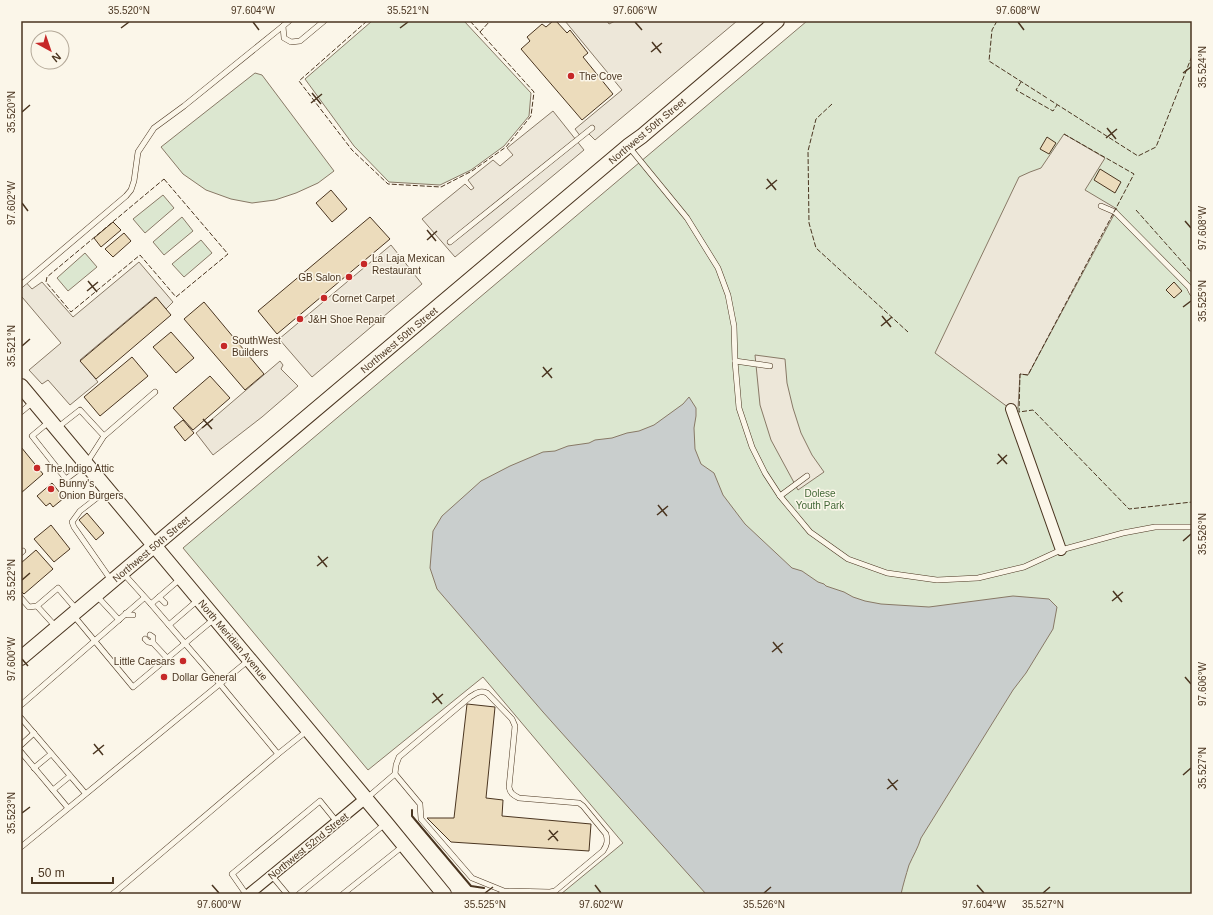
<svg xmlns="http://www.w3.org/2000/svg" width="1213" height="915" viewBox="0 0 1213 915" font-family="Arial,sans-serif">
  <style>
    .green { fill: #dce7d0; stroke: #887966 }
    .parking { fill: #ede7d9; stroke: #887966 }
    .water { fill: #c9cecd; stroke: #887966 }
    .building { fill: #ecdcbc; stroke: #4a3520 }
    .lines { fill: none; stroke-linecap: round; stroke-linejoin: round }
    .service-casing { stroke: #4a3520; stroke-width: 6 }
    .minor-casing { stroke: #4a3520; stroke-width: 12 }
    .secondary-casing { stroke: #4a3520; stroke-width: 16 }
    .service { stroke: #fbf6e9; stroke-width: 5 }
    .minor { stroke: #fbf6e9; stroke-width: 10 }
    .secondary { stroke: #fbf6e9; stroke-width: 14 }
    .fence { stroke: #4a3520; stroke-width: 1; stroke-dasharray: 5 2; stroke-linecap: butt }
    .wall { stroke: #4a3520; stroke-width: 2 }
    .ticks { fill: none; stroke: #4a3520; stroke-width: 1.5 }
    .poi-dot { fill: #c62828; stroke: #fbf6e9; stroke-width: 1.5 }
    .labels { text-anchor: middle; dominant-baseline: central; stroke-width: 3; stroke-linejoin: round; paint-order: stroke }
    .poi-label { font-size: 10px; fill: #4a3520; stroke: #fbf6e9; text-anchor: start }
    .street-label { font-size: 10px; fill: #4a3520; stroke: #fbf6e9 }
    .park-label { font-size: 10px; fill: #436837; stroke: #fbf6e9 }
    .neatline { fill: none; stroke: #4a3520; stroke-width: 1.5 }
    .ticks-label { font-size: 10px; text-anchor: middle; fill: #4a3520 }
  </style>
  <rect width="100%" height="100%" fill="#fbf6e9"/>
  <g class="green">
    <polygon points="372,21 464,21 531,93 529,116 504,146 471,170 440,185 389,182 354,146 305,79"/>
    <polygon points="807,21 1192,21 1192,894 561,894 623,843 483,677 368,770 183,548"/>
    <polygon points="255,73 262,75 334,171 318,183 296,193 275,200 252,203 231,199 206,190 183,174 161,147"/>
    <polygon points="163,195 174,208 145,233 133,219"/>
    <polygon points="182,217 193,231 164,255 153,242"/>
    <polygon points="201,240 212,253 184,277 172,264"/>
    <polygon points="85,253 97,267 68,291 57,278"/>
  </g>
  <g class="parking">
    <polygon points="565,21 607,21 609,24 615,21 737,21 595,140 587,132 581,137 575,129 622,90"/>
    <polygon points="553,111 584,150 455,257 422,219 465,184 471,190 474,188 468,180 493,160 500,166 513,155 507,148"/>
    <polygon points="1064,134 1105,158 1085,190 1117,209 1028,375 1020,374 1018,408 1011,409 1005,405 935,353 1019,177 1030,172 1041,168"/>
    <polygon points="391,245 422,284 312,377 279,339"/>
    <polygon points="139,262 173,302 166,309 155,297 80,360 98,382 70,405 48,380 42,384 29,370 61,343 22,297 21,298 21,280 23,279 32,289 42,282 73,317"/>
    <polygon points="755,355 785,359 787,383 793,408 801,433 812,455 824,472 798,490 771,440 760,405"/>
    <polygon points="280,361 283,365 281,369 298,386 262,417 213,455 196,433"/>
  </g>
  <path class="water" d="M689,397L696,408V416L694,428L695,449L701,464L714,473L723,495L745,524L792,568L802,571L818,582L824,584L826,586L844,592L853,597L865,601L881,604L929,607L1013,596L1049,599L1057,607L1053,629L1026,673L1013,690L921,838C918,848 913,856 909,865C906,875 903,885 901,894H706L543,712L437,589L430,568L433,531L442,516L481,481L510,466L543,452L555,451L568,446L589,443L595,440L612,438L627,433L639,431L654,425L683,404Z"/>
  <g class="building">
    <polygon points="553,21 556,21 567,33 570,30 588,53 583,57 613,94 582,120 521,49 530,41 527,37 542,24 546,27"/>
    <polygon points="1047,137 1056,143 1049,154 1040,149"/>
    <polygon points="1100,169 1121,182 1115,193 1094,180"/>
    <polygon points="331,190 347,209 332,222 316,203"/>
    <polygon points="370,217 390,239 277,334 258,311"/>
    <polygon points="113,222 121,230 101,247 94,238"/>
    <polygon points="124,233 131,241 113,257 105,249"/>
    <polygon points="1174,282 1182,291 1174,298 1166,290"/>
    <polygon points="156,297 171,315 96,379 80,361"/>
    <polygon points="204,302 264,374 245,390 184,319"/>
    <polygon points="171,332 194,358 176,373 153,347"/>
    <polygon points="132,357 148,376 100,416 84,397"/>
    <polygon points="210,376 230,398 193,430 173,408"/>
    <polygon points="183,420 194,433 185,441 174,427"/>
    <polygon points="21,447 43,474 21,493"/>
    <polygon points="52,483 64,498 53,507 50,503 46,506 37,496"/>
    <polygon points="87,513 104,533 96,540 79,520"/>
    <polygon points="51,525 70,549 54,562 34,539"/>
    <polygon points="36,550 53,569 24,594 21,591 21,563"/>
    <polygon points="467,704 495,707 486,798 503,800 502,816 591,824 589,851 451,842 427,818 454,818"/>
  </g>
  <g class="lines">
    <g class="service-casing">
      <g id="service">
        <polyline points="289,21 283,26 284,38 291,42 300,41 324,21"/>
        <polyline points="629,147 687,218 718,268 728,295 734,326 735,361 739,408 752,447 765,473 780,496 810,532 848,559 887,573 937,580 978,578 1024,567 1061,550 1123,533 1155,527 1192,527"/>
        <polyline points="1101,206 1115,212 1189,287 1192,293"/>
        <polyline points="450,242 592,128"/>
        <polyline points="21,285 126,196 131,190 134,181 138,152 154,128 184,106 283,26"/>
        <polyline points="735,361 770,366"/>
        <polyline points="21,412 33,402"/>
        <polyline points="50,421 32,436 66,479 86,464 104,436 155,392"/>
        <polyline points="57,428 80,410 104,436"/>
        <polyline points="107,490 80,511 72,522 74,527 111,580"/>
        <polyline points="780,496 807,476"/>
        <polyline points="21,553 23,551"/>
        <polyline points="123,573 151,604 180,579"/>
        <polyline points="96,595 119,620"/>
        <polyline points="159,597 165,603"/>
        <polyline points="21,598 29,607 37,606"/>
        <polyline points="151,604 169,625"/>
        <polyline points="126,613 127,615 133,615"/>
        <polyline points="74,616 133,687 214,619"/>
        <polyline points="56,627 37,606 58,588 77,610"/>
        <polyline points="150,635 153,637 153,643"/>
        <polyline points="145,639 148,642 153,643 167,658"/>
        <polyline points="21,705 144,598"/>
        <polyline points="21,718 85,793"/>
        <polyline points="21,745 34,733"/>
        <polyline points="21,752 68,808"/>
        <polyline points="278,754 308,730"/>
        <polyline points="34,768 51,754"/>
        <polyline points="53,790 70,776"/>
        <polyline points="367,798 395,774"/>
        <polyline points="21,847 249,660"/>
        <polyline points="272,876 287,894"/>
        <polyline points="113,894 278,754 220,684 169,625 198,600"/>
        <polyline points="246,894 232,874 320,801 337,822"/>
        <polyline points="299,894 385,824"/>
        <polyline points="343,894 403,846"/>
        <path d="M501,894L504,891L550,892L555,891L603,851C607,845 608,841 606,834L583,806L579,803L519,798C513,795 510,793 509,787L515,726L512,719L487,693C480,690 476,693 470,697L399,757L396,765L395,774L420,804L421,819L472,878L504,891"/>
      </g>
    </g>
    <g class="minor-casing">
      <g id="minor">
        <polyline points="1011,409 1061,550"/>
        <polyline points="249,894 366,798"/>
      </g>
    </g>
    <g class="secondary-casing">
      <g id="secondary">
        <polyline points="21,386 386,823 444,894"/>
        <polyline points="21,658 628,146 642,136 777,21"/>
      </g>
    </g>
    <use href="#service" class="service"/>
    <use href="#minor" class="minor"/>
    <use href="#secondary" class="secondary"/>
    <g class="fence">
      <polyline points="367,21 299,81 352,150 388,184 441,187 472,171 506,147 531,116 534,92 470,21"/>
      <polyline points="997,21 992,30 989,61 1047,98"/>
      <polyline points="480,32 490,21"/>
      <polyline points="1021,82 1016,90 1053,111 1057,105"/>
      <polyline points="1050,100 1138,156 1156,147 1192,56"/>
      <polyline points="832,104 816,119 808,151 809,223 816,248 908,332"/>
      <polyline points="1064,134 1134,174 1028,375 1020,374 1019,412 1033,410 1129,509 1192,502"/>
      <polygon points="164,179 228,254 176,297 140,255 71,312 46,282 47,277"/>
      <polyline points="1136,210 1192,273"/>
    </g>
    <polyline class="wall" points="412,810 412,816 471,886 484,888"/>
  </g>
  <path class="ticks" d="M253,22L259,30M635,22L642,30M1018,22L1024,30M121,28L129,22M400,28L408,22M652,42L661,53M651,52L662,43M1183,73L1191,67M312,93L321,104M311,103L322,94M22,112L30,105M1107,128L1116,139M1106,138L1117,129M767,179L776,190M766,189L777,180M22,203L28,211M1185,221L1191,228M427,230L436,241M427,240L437,231M88,281L97,292M87,291L98,282M1183,307L1191,301M882,316L891,327M881,326L892,317M22,346L30,339M543,367L552,378M542,377L552,368M203,419L212,429M202,428L213,419M998,454L1007,464M997,464L1007,455M658,505L667,516M657,515L668,506M1183,541L1191,534M318,556L327,567M317,566L328,557M22,580L30,573M1113,591L1122,602M1112,601L1123,592M773,642L782,653M772,652L783,643M22,659L28,666M1185,677L1191,684M433,693L442,704M432,703L443,694M94,744L103,755M93,754L104,745M1183,775L1191,768M888,779L897,790M887,789L898,780M22,813L30,807M549,830L558,841M548,840L558,831M212,885L219,893M595,885L601,893M977,885L984,893M485,893L493,887M764,893L771,887M1043,893L1050,887"/>
  <g class="poi-dot">
    <circle cx="571" cy="76" r="4"/>
    <circle cx="364" cy="264" r="4"/>
    <circle cx="349" cy="277" r="4"/>
    <circle cx="324" cy="298" r="4"/>
    <circle cx="300" cy="319" r="4"/>
    <circle cx="224" cy="346" r="4"/>
    <circle cx="37" cy="468" r="4"/>
    <circle cx="51" cy="489" r="4"/>
    <circle cx="183" cy="661" r="4"/>
    <circle cx="164" cy="677" r="4"/>
  </g>
  <g class="labels">
    <g class="poi-label">
      <text x="579" y="76">The Cove</text>
      <text x="372" y="258">La Laja Mexican<tspan x="372" dy="12">Restaurant</tspan></text>
      <text x="341" y="277" text-anchor="end">GB Salon</text>
      <text x="332" y="298">Cornet Carpet</text>
      <text x="308" y="319">J&amp;H Shoe Repair</text>
      <text x="232" y="340">SouthWest<tspan x="232" dy="12">Builders</tspan></text>
      <text x="45" y="468">The Indigo Attic</text>
      <text x="59" y="483">Bunny's<tspan x="59" dy="12">Onion Burgers</tspan></text>
      <text x="175" y="661" text-anchor="end">Little Caesars</text>
      <text x="172" y="677">Dollar General</text>
    </g>
    <g class="street-label">
      <text transform="translate(647 131) rotate(-40)">Northwest 50th Street</text>
      <text transform="translate(399 340) rotate(-40)">Northwest 50th Street</text>
      <text transform="translate(151 549) rotate(-40)">Northwest 50th Street</text>
      <text transform="translate(233 640) rotate(50)">North Meridian Avenue</text>
      <text transform="translate(308 846) rotate(-39)">Northwest 52nd Street</text>
    </g>
    <g class="park-label">
      <text x="820" y="493">Dolese<tspan x="820" dy="12">Youth Park</tspan></text>
    </g>
  </g>
  <rect width="1213" height="915" fill="none" stroke="#fbf6e9" stroke-width="44"/>
  <g transform="translate(50 50) rotate(140)"><circle r="19" fill="#fbf6e9" stroke="#b4a999"/>
  <path d="M0-3L7 15L0 10L-7 15Z" fill="#c62828"/>
  <text y="-6" font-size="11" font-weight="bold" text-anchor="middle" fill="#4a3520">N</text>
  </g>
  <path d="M32 877v6h81v-6" fill="none" stroke="#4a3520" stroke-width="2"/>
  <text x="38" y="877" font-size="12" fill="#4a3520" stroke="#fbf6e9" stroke-width="3" paint-order="stroke">50 m</text>
  <rect x="22" y="22" width="1169" height="871" class="neatline"/>
  <g class="ticks-label">
    <text x="129" y="14">35.520°N</text>
    <text x="253" y="14">97.604°W</text>
    <text x="408" y="14">35.521°N</text>
    <text x="635" y="14">97.606°W</text>
    <text x="1018" y="14">97.608°W</text>
    <text transform="translate(1202 67) rotate(-90)" y="4">35.524°N</text>
    <text transform="translate(11 112) rotate(-90)" y="4">35.520°N</text>
    <text transform="translate(11 203) rotate(-90)" y="4">97.602°W</text>
    <text transform="translate(1202 228) rotate(-90)" y="4">97.608°W</text>
    <text transform="translate(1202 301) rotate(-90)" y="4">35.525°N</text>
    <text transform="translate(11 346) rotate(-90)" y="4">35.521°N</text>
    <text transform="translate(1202 534) rotate(-90)" y="4">35.526°N</text>
    <text transform="translate(11 580) rotate(-90)" y="4">35.522°N</text>
    <text transform="translate(11 659) rotate(-90)" y="4">97.600°W</text>
    <text transform="translate(1202 684) rotate(-90)" y="4">97.606°W</text>
    <text transform="translate(1202 768) rotate(-90)" y="4">35.527°N</text>
    <text transform="translate(11 813) rotate(-90)" y="4">35.523°N</text>
    <text x="219" y="908">97.600°W</text>
    <text x="485" y="908">35.525°N</text>
    <text x="601" y="908">97.602°W</text>
    <text x="764" y="908">35.526°N</text>
    <text x="984" y="908">97.604°W</text>
    <text x="1043" y="908">35.527°N</text>
  </g>
</svg>
